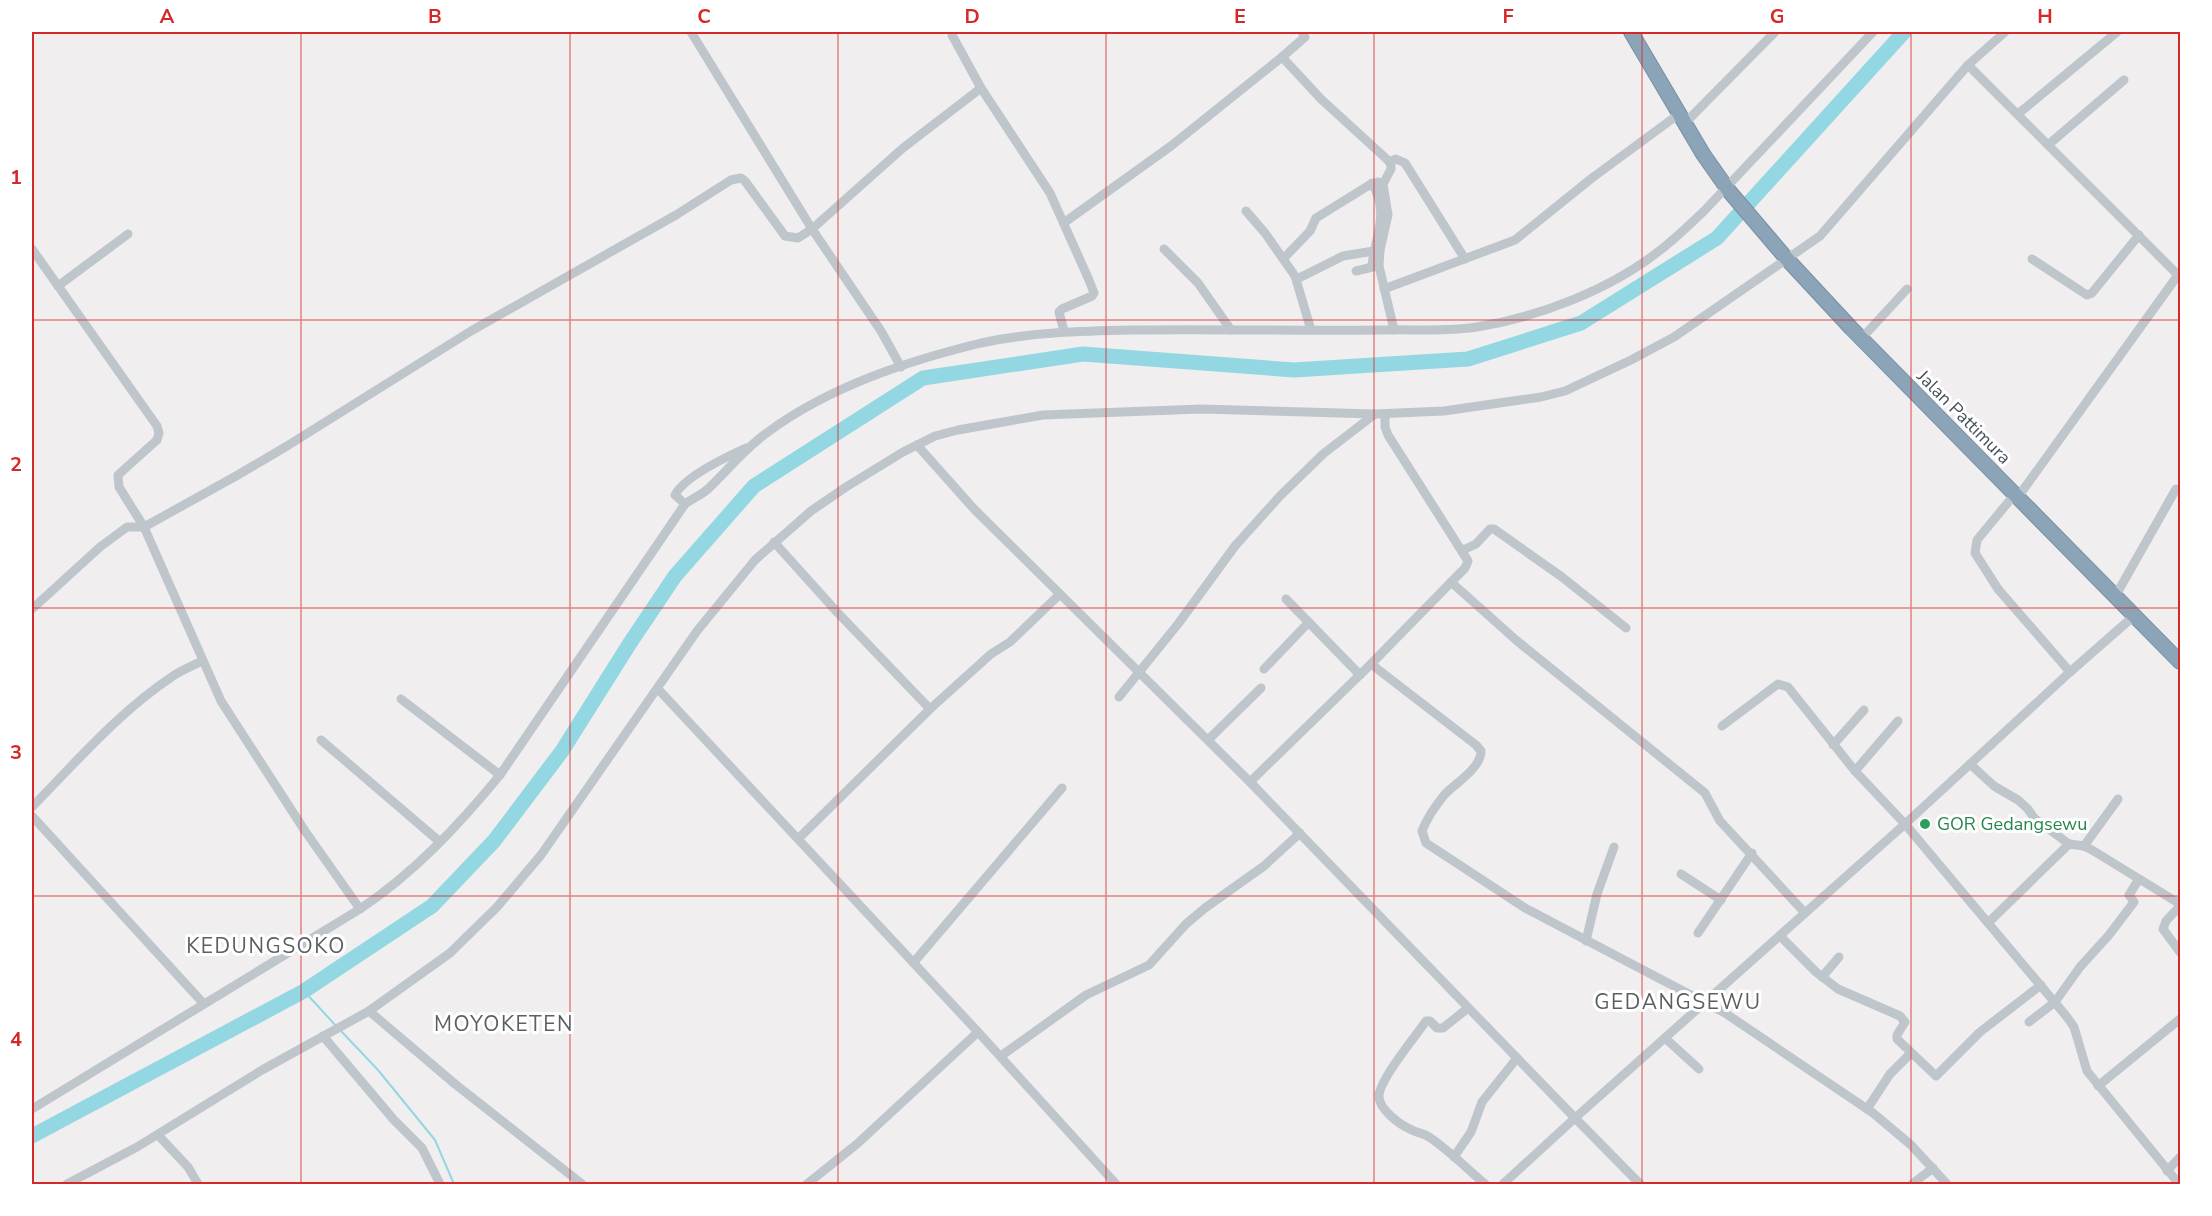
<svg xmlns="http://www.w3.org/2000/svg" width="2212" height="1216" viewBox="0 0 2212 1216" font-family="'Nunito Sans',sans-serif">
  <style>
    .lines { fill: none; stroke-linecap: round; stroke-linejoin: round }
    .stream { stroke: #93d7e2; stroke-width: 2 }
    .river { stroke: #93d7e2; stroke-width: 15 }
    .highway-casing { stroke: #768fa4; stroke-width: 16 }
    .minor { stroke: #bec6cc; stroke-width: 9 }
    .highway { stroke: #8ba4b8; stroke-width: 14 }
    .grid { fill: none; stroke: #d62828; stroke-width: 1.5; stroke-opacity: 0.55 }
    .leisure-dot { fill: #2e9e5b; stroke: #fff; stroke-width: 2 }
    .labels { text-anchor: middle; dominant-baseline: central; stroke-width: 6; stroke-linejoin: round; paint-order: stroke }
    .street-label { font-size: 18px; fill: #48525a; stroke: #fff }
    .leisure-label { font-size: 18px; fill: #27864d; stroke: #fff; text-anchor: start }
    .quarter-label { font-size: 21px; letter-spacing: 1.5px; fill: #5c5f62; stroke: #fff }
    .neatline { fill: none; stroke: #d62828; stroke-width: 2 }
    .grid-label { font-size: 20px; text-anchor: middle; font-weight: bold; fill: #d62828 }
  </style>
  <rect width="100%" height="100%" fill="#f1eeef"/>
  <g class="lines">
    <g class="stream">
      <polyline points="304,991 337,1027"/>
      <polyline points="341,1031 378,1070 435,1140 454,1184"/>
    </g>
    <polyline class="river" points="32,1136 304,991 432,906 494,841 562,751 630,643 675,576 754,486 923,378 1083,354 1294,370 1468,359 1581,323 1717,238 1904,32"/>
    <g class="highway-casing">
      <polyline id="highway" points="1631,32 1703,154 1729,191 1786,258 1851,328 2180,662"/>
    </g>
    <g class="minor">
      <polyline points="691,32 812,229 881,331 901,367"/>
      <polyline points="1302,32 1305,37 1282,57 1321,99 1391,163 1391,169 1383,184 1388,215 1380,250 1379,266 1394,330"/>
      <polyline points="952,35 981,88 1050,193 1089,280 1094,293 1092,296 1062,309 1059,312 1064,331"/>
      <polyline points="1968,65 2180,277"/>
      <polyline points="2018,114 2117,32"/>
      <polyline points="1684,124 1775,32"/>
      <polyline points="2048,145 2124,80"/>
      <polyline points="1389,162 1396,159 1405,163 1465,259"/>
      <polyline points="1246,211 1265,233 1295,276 1311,330"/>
      <polyline points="1065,222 1171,146 1282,57"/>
      <polyline points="32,249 157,426 159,433 157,440 118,475 119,487 144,527 221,701 305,831 360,909"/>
      <polyline points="1164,249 1198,283 1231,330"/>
      <polyline points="1284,258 1310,231 1316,218 1371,184 1378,182 1383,184"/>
      <polyline points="2032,259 2087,295 2092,293 2139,235"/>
      <path d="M1372,266C1375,234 1390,215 1372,183"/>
      <polyline points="1356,271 1377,266"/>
      <polyline points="1297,279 1343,256 1380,250"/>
      <polyline points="58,286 128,234"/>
      <polyline points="1384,289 1515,240 1592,178 1679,114"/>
      <polyline points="1862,338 1907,289"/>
      <polyline points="917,445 974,509 1250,782 1575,1118 1503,1184"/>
      <polyline points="2015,494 1977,540 1975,553 1998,589 2070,672"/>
      <polyline points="2018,497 2178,275"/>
      <path d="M685,504L675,495C684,477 726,457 746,448"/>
      <polyline points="774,542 837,612 930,709"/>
      <polyline points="1463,550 1476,544 1490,529 1494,529 1562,577 1626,628"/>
      <polyline points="1451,582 1516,640 1705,793 1720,821 1805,913"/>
      <polyline points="2116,595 2176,489"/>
      <polyline points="1286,599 1360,675"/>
      <polyline points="32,609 100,547 127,527 144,527 236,476 287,446 471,331 676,215 731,180 741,178 745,181 785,236 798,238 812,229 903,148 981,88"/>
      <polyline points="1371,664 1465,568 1468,561 1388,435 1385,427 1385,414"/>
      <polyline points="1264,669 1309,622"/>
      <polyline points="658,689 978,1032 1116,1184"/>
      <polyline points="1119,697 1178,624 1235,546 1280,496 1323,454 1375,414"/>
      <polyline points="401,699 500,775"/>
      <polyline points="1722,726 1778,684 1788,687 1855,771 1905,824 2067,1017 2074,1027 2087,1071 2179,1184"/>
      <polyline points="321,740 440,842"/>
      <polyline points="1208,740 1261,688"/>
      <polyline points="1833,745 1864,710"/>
      <polyline points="1970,764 1994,786 2018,800 2028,809 2034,818 2069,844"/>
      <polyline points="1855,771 1898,721"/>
      <path d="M1250,782L1371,664L1476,745L1481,751C1481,768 1456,783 1445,794C1436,805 1427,818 1422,831L1426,843L1525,908L1725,1013L1873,1113L1911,1145L1947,1184"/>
      <path d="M32,807C76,762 120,711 173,676C182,670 192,666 202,661"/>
      <polyline points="32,816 203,1003"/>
      <polyline points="799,838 930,709 991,654 1010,642 1060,594"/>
      <polyline points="2084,846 2118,799"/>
      <polyline points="1681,874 1721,900"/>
      <polyline points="2180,906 2166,921 2163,929 2180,952"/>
      <polyline points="1989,922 2069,844 2084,846 2092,850 2180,904"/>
      <polyline points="1698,933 1752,853"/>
      <polyline points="1780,936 1816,972 1838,989 1900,1016 1905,1022 1897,1035 1897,1039 1936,1076 1980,1032 2041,985"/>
      <polyline points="1586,941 1597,894 1614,847"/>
      <polyline points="914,962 1062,788"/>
      <polyline points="1822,977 1839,957"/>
      <path d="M1468,1008L1443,1028H1437L1430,1021H1426C1415,1037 1381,1078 1379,1095C1378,1109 1400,1125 1412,1130C1417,1133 1424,1133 1429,1137C1449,1150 1467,1169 1485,1184"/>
      <polyline points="369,1011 455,1084 582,1184"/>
      <polyline points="2029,1022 2055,1002 2080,967 2109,935 2134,902 2129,895 2139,879"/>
      <polyline points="323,1036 394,1120 422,1148 440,1184"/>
      <polyline points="1665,1038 1699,1069"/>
      <polyline points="1001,1056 1086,995 1149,965 1186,924 1205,908 1264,866 1300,833"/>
      <polyline points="2098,1086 2180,1019"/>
      <path d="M32,1109L360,909C414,873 459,825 500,775L685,504C692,499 701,495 708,489C728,470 745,448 768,432C829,387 907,361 981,343C1032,332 1082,331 1134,330C1217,329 1300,331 1383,330C1414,329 1446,332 1477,327C1538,317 1610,290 1659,251C1675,239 1689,225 1704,211L1873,32"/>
      <polyline points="1867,1109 1890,1074 1911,1053"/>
      <polyline points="158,1135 188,1167 198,1184"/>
      <polyline points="1454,1157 1471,1132 1482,1102 1517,1058"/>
      <polyline points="2167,1171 2180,1157"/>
      <polyline points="67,1184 137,1147 262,1070 369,1011 450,953 497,907 541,855 697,631 755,560 811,511 846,487 903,452 935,436 958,430 1043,415 1201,409 1375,414 1444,411 1541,397 1565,391 1631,360 1674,337 1820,236 1968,65 2005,32"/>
      <polyline points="807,1184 857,1144 978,1032"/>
      <polyline points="1640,1184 1575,1118 1905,824 2070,672 2135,615"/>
      <polyline points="1912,1184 1933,1168"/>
    </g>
    <use href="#highway" class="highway"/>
  </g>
  <path class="grid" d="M301,32V1184M570,32V1184M838,32V1184M1106,32V1184M1374,32V1184M1642,32V1184M1911,32V1184M32,320H2180M32,608H2180M32,896H2180"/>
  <circle class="leisure-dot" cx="1925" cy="824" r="6"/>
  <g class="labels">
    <g class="street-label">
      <text transform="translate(1964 417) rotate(45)">Jalan Pattimura</text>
    </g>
    <g class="leisure-label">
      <text x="1937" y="824">GOR Gedangsewu</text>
    </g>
    <g class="quarter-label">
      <text x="266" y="946">KEDUNGSOKO</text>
      <text x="1678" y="1002">GEDANGSEWU</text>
      <text x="504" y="1024">MOYOKETEN</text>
    </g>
  </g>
  <rect width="2212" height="1216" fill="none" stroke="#ffffff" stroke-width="66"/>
  <rect x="33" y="33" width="2146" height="1150" class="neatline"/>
  <g class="grid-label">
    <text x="167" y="23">A</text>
    <text x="435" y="23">B</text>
    <text x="704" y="23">C</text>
    <text x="972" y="23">D</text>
    <text x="1240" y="23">E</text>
    <text x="1508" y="23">F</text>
    <text x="1777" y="23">G</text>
    <text x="2045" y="23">H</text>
    <text x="16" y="184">1</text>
    <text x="16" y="471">2</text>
    <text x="16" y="759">3</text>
    <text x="16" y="1046">4</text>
  </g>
</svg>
